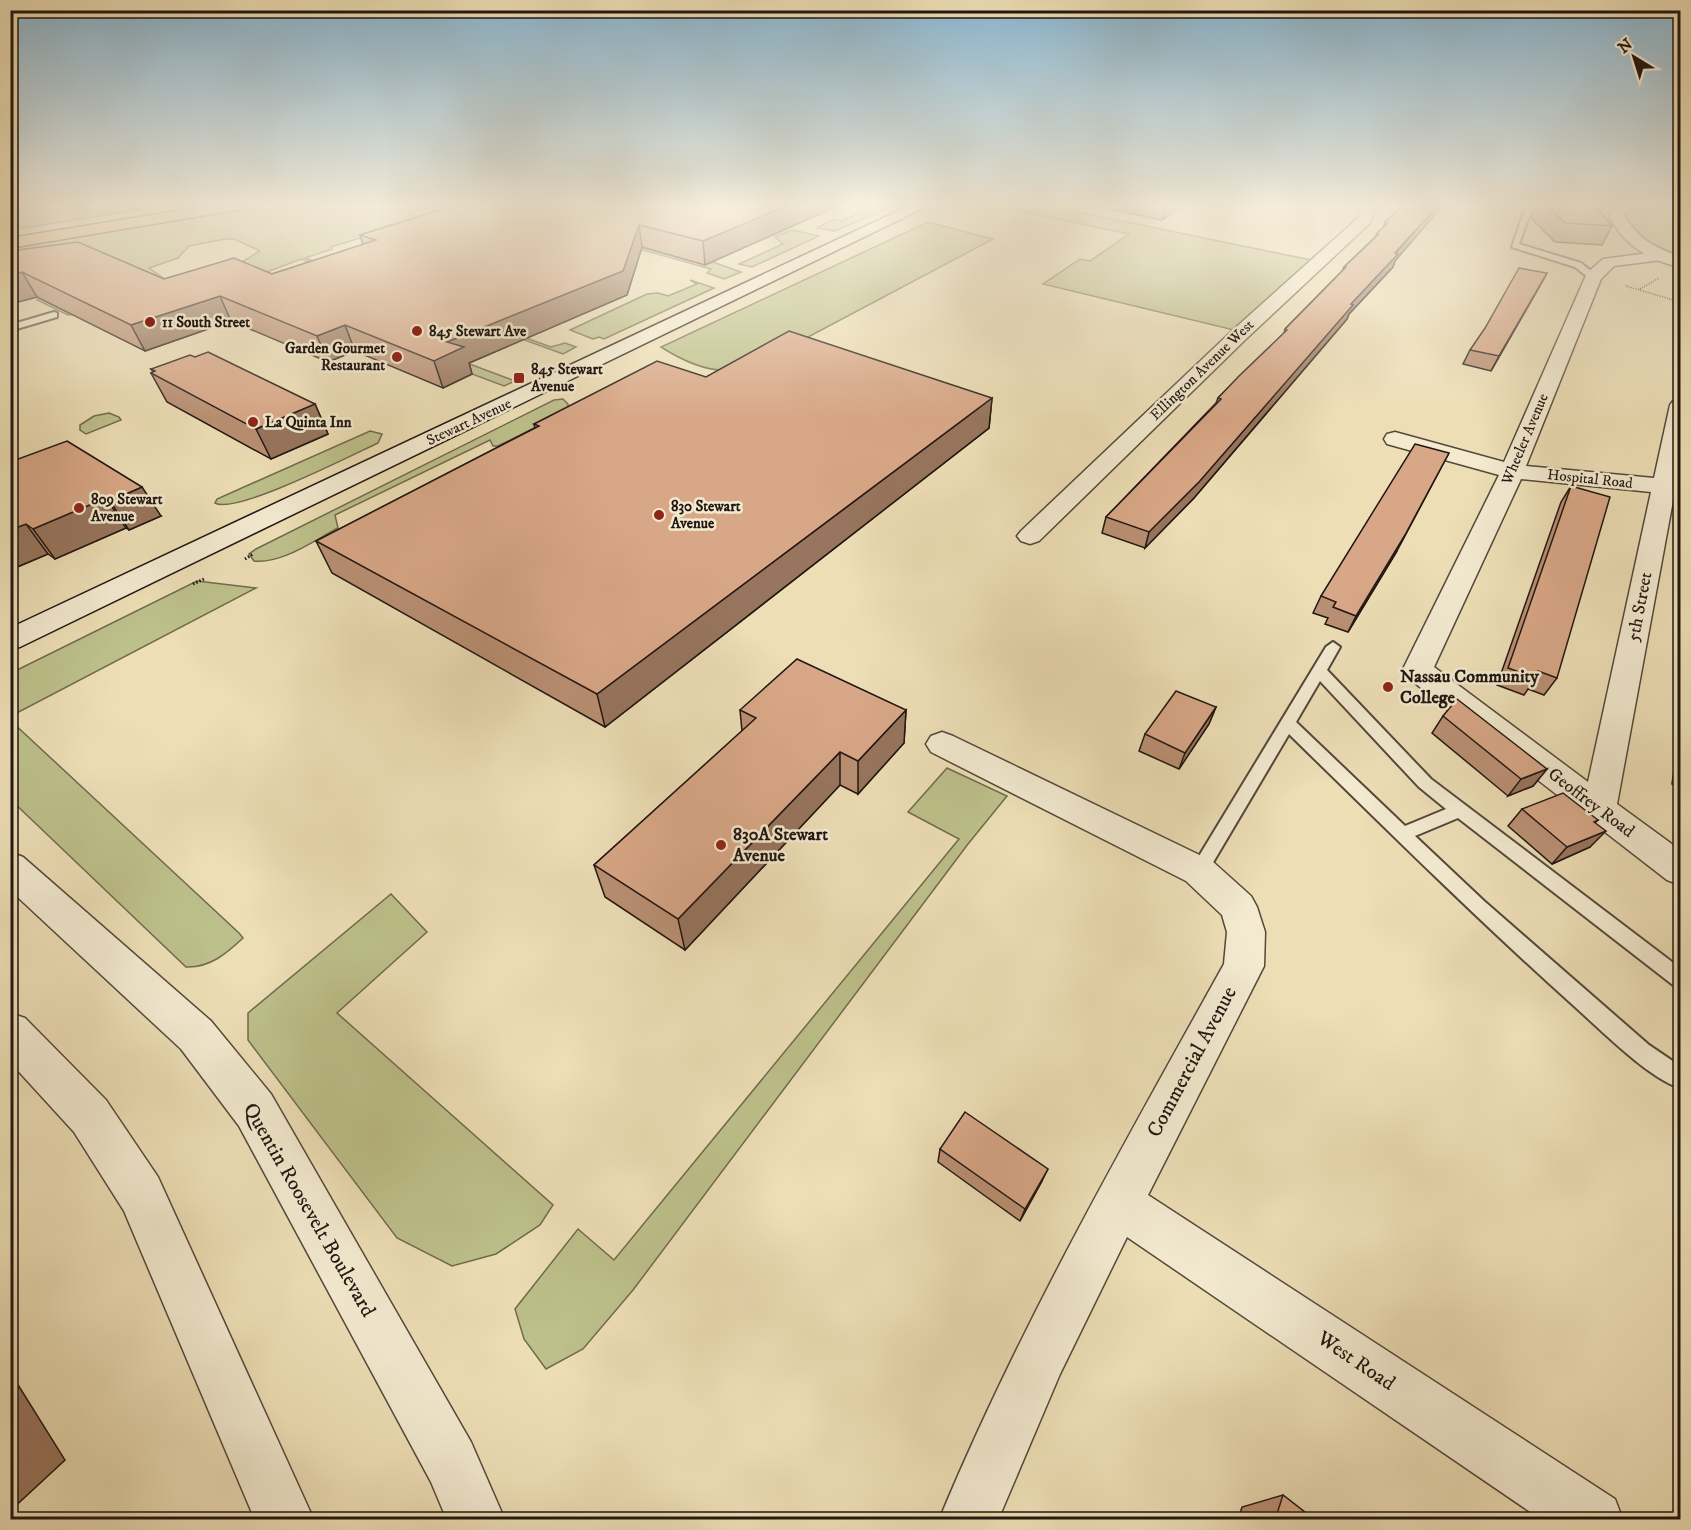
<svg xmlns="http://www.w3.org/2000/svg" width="1691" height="1530" viewBox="0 0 1691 1530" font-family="'IM FELL DW Pica',serif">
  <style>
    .green { fill: #bdc08b; stroke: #6f6b4e; stroke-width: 1.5 }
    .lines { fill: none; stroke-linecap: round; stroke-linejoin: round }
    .service-casing { stroke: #54483a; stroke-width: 4 }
    .minor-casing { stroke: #54483a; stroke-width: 3 }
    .tertiary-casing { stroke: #54483a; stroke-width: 3 }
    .secondary-casing { stroke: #211611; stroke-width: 3 }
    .motorway-casing { stroke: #211611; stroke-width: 3 }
    .path-far1 { stroke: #211611; stroke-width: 1.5; stroke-dasharray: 1 1.5; stroke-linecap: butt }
    .path { stroke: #211611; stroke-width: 3; stroke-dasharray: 1.5 2; stroke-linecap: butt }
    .service { fill: #f3ead0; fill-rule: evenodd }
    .minor { fill: #f3ead0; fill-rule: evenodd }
    .tertiary { fill: #f3ead0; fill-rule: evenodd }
    .secondary { fill: #f3ead0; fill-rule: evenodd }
    .motorway { fill: #e6bf7b; fill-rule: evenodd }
    .wall { fill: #ba9074; stroke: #211611; stroke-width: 1.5 }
    .shaded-wall { fill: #97755e; stroke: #211611; stroke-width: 1.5 }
    .building { fill: #d8a787; stroke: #211611; stroke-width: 1.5 }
    .poi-dot { fill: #8f2418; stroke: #f3ead0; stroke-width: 2 }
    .labels { text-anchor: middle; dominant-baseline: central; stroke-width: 5; stroke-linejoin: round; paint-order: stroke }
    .far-poi-label { font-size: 15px; font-weight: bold; fill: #211611; stroke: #f3ead0; text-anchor: start }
    .far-street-label { font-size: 15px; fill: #211611; stroke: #f3ead0 }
    .street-label { font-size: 18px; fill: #211611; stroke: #f3ead0 }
    .poi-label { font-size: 18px; font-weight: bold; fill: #211611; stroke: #f3ead0; text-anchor: start }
    .near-street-label { font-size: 21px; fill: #211611; stroke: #f3ead0 }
  </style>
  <rect width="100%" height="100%" fill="#eddeb6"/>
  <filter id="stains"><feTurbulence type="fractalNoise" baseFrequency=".00333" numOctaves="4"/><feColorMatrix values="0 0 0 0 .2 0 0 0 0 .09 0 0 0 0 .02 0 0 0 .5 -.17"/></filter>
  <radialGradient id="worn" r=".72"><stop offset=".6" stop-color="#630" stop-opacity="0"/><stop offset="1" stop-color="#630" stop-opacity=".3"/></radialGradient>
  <g class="green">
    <polygon points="37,203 180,203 11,230 11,207"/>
    <polygon points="280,203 500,203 514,212 705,265 713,262 741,272 724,279 707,273 711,269 481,205 464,206 331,247 332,249 305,258 551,347 565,343 576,347 563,354 301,259 243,281 234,267 260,251 234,239 225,239 189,246 178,258 149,268 169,282 77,314 68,315 37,300 43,296 11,272 11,248"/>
    <polygon points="982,203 1035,203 1311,260 1238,331 1043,284 1080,259 1090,261 1129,234"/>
    <path d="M1648,203H1680V258C1657,249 1635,239 1624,215L1638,206Z"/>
    <polygon points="868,204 888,208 835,231 817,228 833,219 842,221 863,211 858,207"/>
    <path d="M928,222L993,239L776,354C765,359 753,365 741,368C715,376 683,361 661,347Z"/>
    <polygon points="792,230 819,236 752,267 739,264 783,244 775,237"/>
    <polygon points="690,280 714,288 604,339 599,337 593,339 570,330 647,294 658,293 668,296 697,284"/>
    <polygon points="467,363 515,381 504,386 456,368"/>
    <path d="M563,399L568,404V408L564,413L498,446H493L490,440L335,515L338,528C313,541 282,564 254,561L249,554L256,549L554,400Z"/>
    <polygon points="109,413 119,417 121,420 86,434 80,430 80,425 94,416"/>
    <path d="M370,431L382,434L378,443C352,455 235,515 215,503L217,499Z"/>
    <polygon points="197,581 256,588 11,716 11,673"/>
    <path d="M11,721L239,933L243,938C227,953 210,968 186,967L11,800Z"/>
    <polygon points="947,768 1007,796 968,844 633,1290 583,1349 546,1369 524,1339 515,1309 578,1229 614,1260 959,839 908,812"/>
    <polygon points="391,894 427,932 337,1013 553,1205 540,1225 496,1254 452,1266 397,1238 248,1040 248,1013"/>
  </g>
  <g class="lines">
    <g class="service-casing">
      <g id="service">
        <polygon points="1527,203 1534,203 1519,244 1581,263 1596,275 1596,279 1590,279 1575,267 1512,247"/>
        <polygon points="54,312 57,313 57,317 10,331 10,325"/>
        <path d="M1333,642L1340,647L1327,670L1431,779L1680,968V988L1673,985L1458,818L1415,836L1484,901L1649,1045L1680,1066V1088C1648,1078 1600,1029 1573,1005C1475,917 1383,826 1289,734L1205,876L1199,878L1193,876L1190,871L1193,866L1326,647ZM1320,681L1419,787L1446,809L1405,826L1296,722Z"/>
      </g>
    </g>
    <g class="minor-casing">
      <g id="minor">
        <polygon points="1363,203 1377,203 1370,223 1247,338 1039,541 1030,544 1021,541 1017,536 1021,531 1233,330 1358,218"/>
        <path d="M1664,251L1672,256L1670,259L1614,266L1601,279L1526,466L1654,478L1670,405L1673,401L1680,399V459L1677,481H1680V495H1674L1617,804L1680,850V885L1667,880L1436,701L1407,676L1403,669L1499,475L1387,444L1384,439L1387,434L1395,432L1504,462L1587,273L1603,259ZM1521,479L1651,492L1588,782L1434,667Z"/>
        <path d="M942,732L953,736L1212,861L1251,896L1257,907L1265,932L1264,966L1148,1195L1615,1499L1623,1520H1542L1127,1237L1060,1374L998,1520H939C1019,1327 1123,1146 1224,964L1227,932L1222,915L1186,881L931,752L926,744L931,736Z"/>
      </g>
    </g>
    <g class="tertiary-casing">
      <g id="tertiary">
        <path d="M1616,210L1621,211C1640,240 1648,244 1680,257V267C1650,261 1620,243 1609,214Z"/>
        <polygon points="10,852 23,857 211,1021 271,1094 471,1442 505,1520 447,1520 431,1482 239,1126 181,1049 10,890"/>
        <polygon points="10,1013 25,1018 106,1100 158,1177 314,1520 255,1520 124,1211 74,1132 10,1062"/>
      </g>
    </g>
    <g class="secondary-casing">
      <polygon id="secondary" points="915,203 934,203 20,647 10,649 10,628"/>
    </g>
    <g class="motorway-casing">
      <polygon id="motorway" points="225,203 261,203 254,207 10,248 10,238"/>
    </g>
    <g class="path-far1">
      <polyline points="1626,286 1680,302"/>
      <polyline points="1640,289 1659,278"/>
    </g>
    <g class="path">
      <polyline points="245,559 253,554"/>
      <polyline points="193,584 204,579"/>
    </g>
    <use href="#service" class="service"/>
    <use href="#minor" class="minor"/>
    <use href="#tertiary" class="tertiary"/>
    <use href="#secondary" class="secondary"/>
    <use href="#motorway" class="motorway"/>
  </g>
  <g class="wall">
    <polygon points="462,203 844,203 705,265 642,247 627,295 469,363 472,374 443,388 355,351 328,362 231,321 145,351 37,297 10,304 10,251 164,279 272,274 363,245 360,235"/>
    <polygon points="1092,203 1186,203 1162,220 1092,206"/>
    <polygon points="1405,203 1395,261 1393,267 1349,314 1347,319 1194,498 1145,548 1102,533 1106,517 1216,403 1218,398 1284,333 1285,329 1342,271 1344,267 1375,237 1377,233 1383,228 1385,222"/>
    <polygon points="1538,203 1594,203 1612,226 1602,245 1555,242 1531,218"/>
    <polygon points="1547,273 1491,371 1463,364 1470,350"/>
    <polygon points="151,369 315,404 328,434 271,459 167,402 151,373 153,372"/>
    <polygon points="706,377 992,398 989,428 605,727 332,573 316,541 535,428 534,424"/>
    <polygon points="10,462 161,516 129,530 126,528 55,559 48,554 10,570"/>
    <polygon points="1571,486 1557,678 1544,695 1528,689 1524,695 1497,685 1561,502"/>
    <polygon points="1397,551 1348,632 1325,624 1328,618 1313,613 1321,596"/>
    <polygon points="1216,707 1209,724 1179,769 1139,751 1145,734"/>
    <polygon points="740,710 906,710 904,743 858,794 840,785 685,950 605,897 594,865 742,731"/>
    <polygon points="1443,716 1547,769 1533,786 1508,796 1432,733"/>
    <polygon points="1680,724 1680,788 1672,784"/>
    <polygon points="1522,809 1598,820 1595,823 1590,847 1552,864 1508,826"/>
    <polygon points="940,1149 1042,1181 1020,1221 938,1162"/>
    <polygon points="1283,1495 1315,1520 1238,1520 1242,1507"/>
  </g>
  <g class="shaded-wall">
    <polygon points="793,203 844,203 705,265 703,241"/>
    <polygon points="1166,203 1186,203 1162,220"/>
    <polygon points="1440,203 1445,203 1395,261 1393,267 1349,314 1347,319 1194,498 1145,548 1149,532"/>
    <polygon points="639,225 642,247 627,295 469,363 472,374 443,388 434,361 447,342"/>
    <polygon points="22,272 37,297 10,304 10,275"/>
    <polygon points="1547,273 1540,286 1491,371 1499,356"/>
    <polygon points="220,296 231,321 145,351 131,325"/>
    <polygon points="345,325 355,351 328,362 317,336"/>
    <polygon points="992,398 989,428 605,727 597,694"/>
    <polygon points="315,404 328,434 271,459 256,429"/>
    <polygon points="1449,453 1397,551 1348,632 1356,616"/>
    <polygon points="142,487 161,516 129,530 110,501"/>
    <polygon points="106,498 126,528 55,559 33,529"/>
    <polygon points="26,524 48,554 10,570 10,530"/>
    <polygon points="1216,707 1209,724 1179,769 1185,753"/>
    <polygon points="906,710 904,743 858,794 858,761"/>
    <polygon points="840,752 840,785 685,950 678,919"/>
    <polygon points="1547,769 1533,786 1508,796 1521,779"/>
    <polygon points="1606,831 1590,847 1552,864 1567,847"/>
    <polygon points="1048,1169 1042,1181 1020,1221 1025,1209"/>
    <polygon points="10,1372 65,1460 10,1511"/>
  </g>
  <g class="building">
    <polygon points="462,203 793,203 703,241 639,225 623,271 447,342 464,347 434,361 345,325 317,336 220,296 131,325 22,272 10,275 10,251 78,242 164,279 234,258 272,274 376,240 360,235"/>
    <polygon points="1405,203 1440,203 1395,253 1398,254 1351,304 1353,305 1199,482 1149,532 1106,517 1221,399 1218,398 1239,376 1287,330 1285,329 1346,267 1344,267 1379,234 1377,233 1388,223 1385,222"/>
    <polygon points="1544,203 1594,203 1612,226 1565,223"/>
    <polygon points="1519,268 1547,273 1499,356 1470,350 1485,328"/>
    <polygon points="789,331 992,398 597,694 316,541 539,426 534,424 657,361 706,377"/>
    <polygon points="208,352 315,404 256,429 151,373 155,371 151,369 190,355 195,357"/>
    <polygon points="67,441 142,487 110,501 106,498 33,529 26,524 10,530 10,462"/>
    <polygon points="1415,444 1449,453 1405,535 1356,616 1333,607 1336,602 1321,596"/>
    <polygon points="1571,486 1610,497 1557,678 1538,671 1536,678 1508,668"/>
    <polygon points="797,659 906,710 858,761 840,752 678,919 594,865 756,718 740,710"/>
    <polygon points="1176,691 1216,707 1185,753 1145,734"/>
    <polygon points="1457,699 1547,769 1521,779 1443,716"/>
    <polygon points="1563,793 1598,820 1594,822 1606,831 1567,847 1522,809"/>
    <polygon points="965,1112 1048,1169 1025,1209 940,1149"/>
    <polygon points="10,1439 17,1450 10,1456"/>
    <polygon points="1283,1495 1315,1520 1275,1520"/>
  </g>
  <linearGradient id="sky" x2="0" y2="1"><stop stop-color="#89b7d3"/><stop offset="0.49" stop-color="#f7f0de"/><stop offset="1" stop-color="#f7f0de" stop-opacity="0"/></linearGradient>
  <rect width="1691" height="418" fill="url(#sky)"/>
  <g class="poi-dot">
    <circle cx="150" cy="322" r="6"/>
    <circle cx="417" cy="331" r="6"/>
    <circle cx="397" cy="357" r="6"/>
    <rect x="513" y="372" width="12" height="12" rx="3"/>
    <circle cx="253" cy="422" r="6"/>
    <circle cx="79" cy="508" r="6"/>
    <circle cx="659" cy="515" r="6"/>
    <circle cx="1388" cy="687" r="6"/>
    <circle cx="721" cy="845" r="6"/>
  </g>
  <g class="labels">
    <g class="far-poi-label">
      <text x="162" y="322">11 South Street</text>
      <text x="429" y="331">845 Stewart Ave</text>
      <text x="385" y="348" text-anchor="end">Garden Gourmet<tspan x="385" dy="17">Restaurant</tspan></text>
      <text x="531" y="369">845 Stewart<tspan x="531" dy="17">Avenue</tspan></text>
      <text x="265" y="422">La Quinta Inn</text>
      <text x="91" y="499">809 Stewart<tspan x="91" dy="17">Avenue</tspan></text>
      <text x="671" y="506">830 Stewart<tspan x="671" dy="17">Avenue</tspan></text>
    </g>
    <g class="far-street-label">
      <text transform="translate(1202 370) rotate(-44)">Ellington Avenue West</text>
      <text transform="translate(469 422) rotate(-25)">Stewart Avenue</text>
      <text transform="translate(1525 439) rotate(-67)">Wheeler Avenue</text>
      <text transform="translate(1590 479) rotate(6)">Hospital Road</text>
    </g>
    <g class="street-label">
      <text transform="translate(1640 607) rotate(-79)">5th Street</text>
      <text transform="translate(1591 803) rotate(37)">Geoffrey Road</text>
    </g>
    <g class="poi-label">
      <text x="1400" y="677">Nassau Community<tspan x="1400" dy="21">College</tspan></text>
      <text x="733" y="835">830A Stewart<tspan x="733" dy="21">Avenue</tspan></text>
    </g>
    <g class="near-street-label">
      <text transform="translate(1192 1062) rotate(-62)">Commercial Avenue</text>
      <text transform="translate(309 1210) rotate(60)">Quentin Roosevelt Boulevard</text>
      <text transform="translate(1356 1361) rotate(34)">West Road</text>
    </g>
  </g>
  <rect width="1691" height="1530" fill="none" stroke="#eddeb6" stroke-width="36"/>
  <rect x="12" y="12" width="1667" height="1506" fill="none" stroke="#211611" stroke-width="3"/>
  <rect x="18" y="18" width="1655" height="1494" fill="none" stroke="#211611" stroke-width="1.5"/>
  <g transform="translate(1634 57) rotate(322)" stroke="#f3ead0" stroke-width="4.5" paint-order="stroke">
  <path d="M0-4.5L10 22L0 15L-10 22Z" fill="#211611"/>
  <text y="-9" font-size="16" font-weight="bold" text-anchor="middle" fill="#211611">N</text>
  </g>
  <rect width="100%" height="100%" filter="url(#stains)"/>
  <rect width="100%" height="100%" fill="url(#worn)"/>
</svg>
